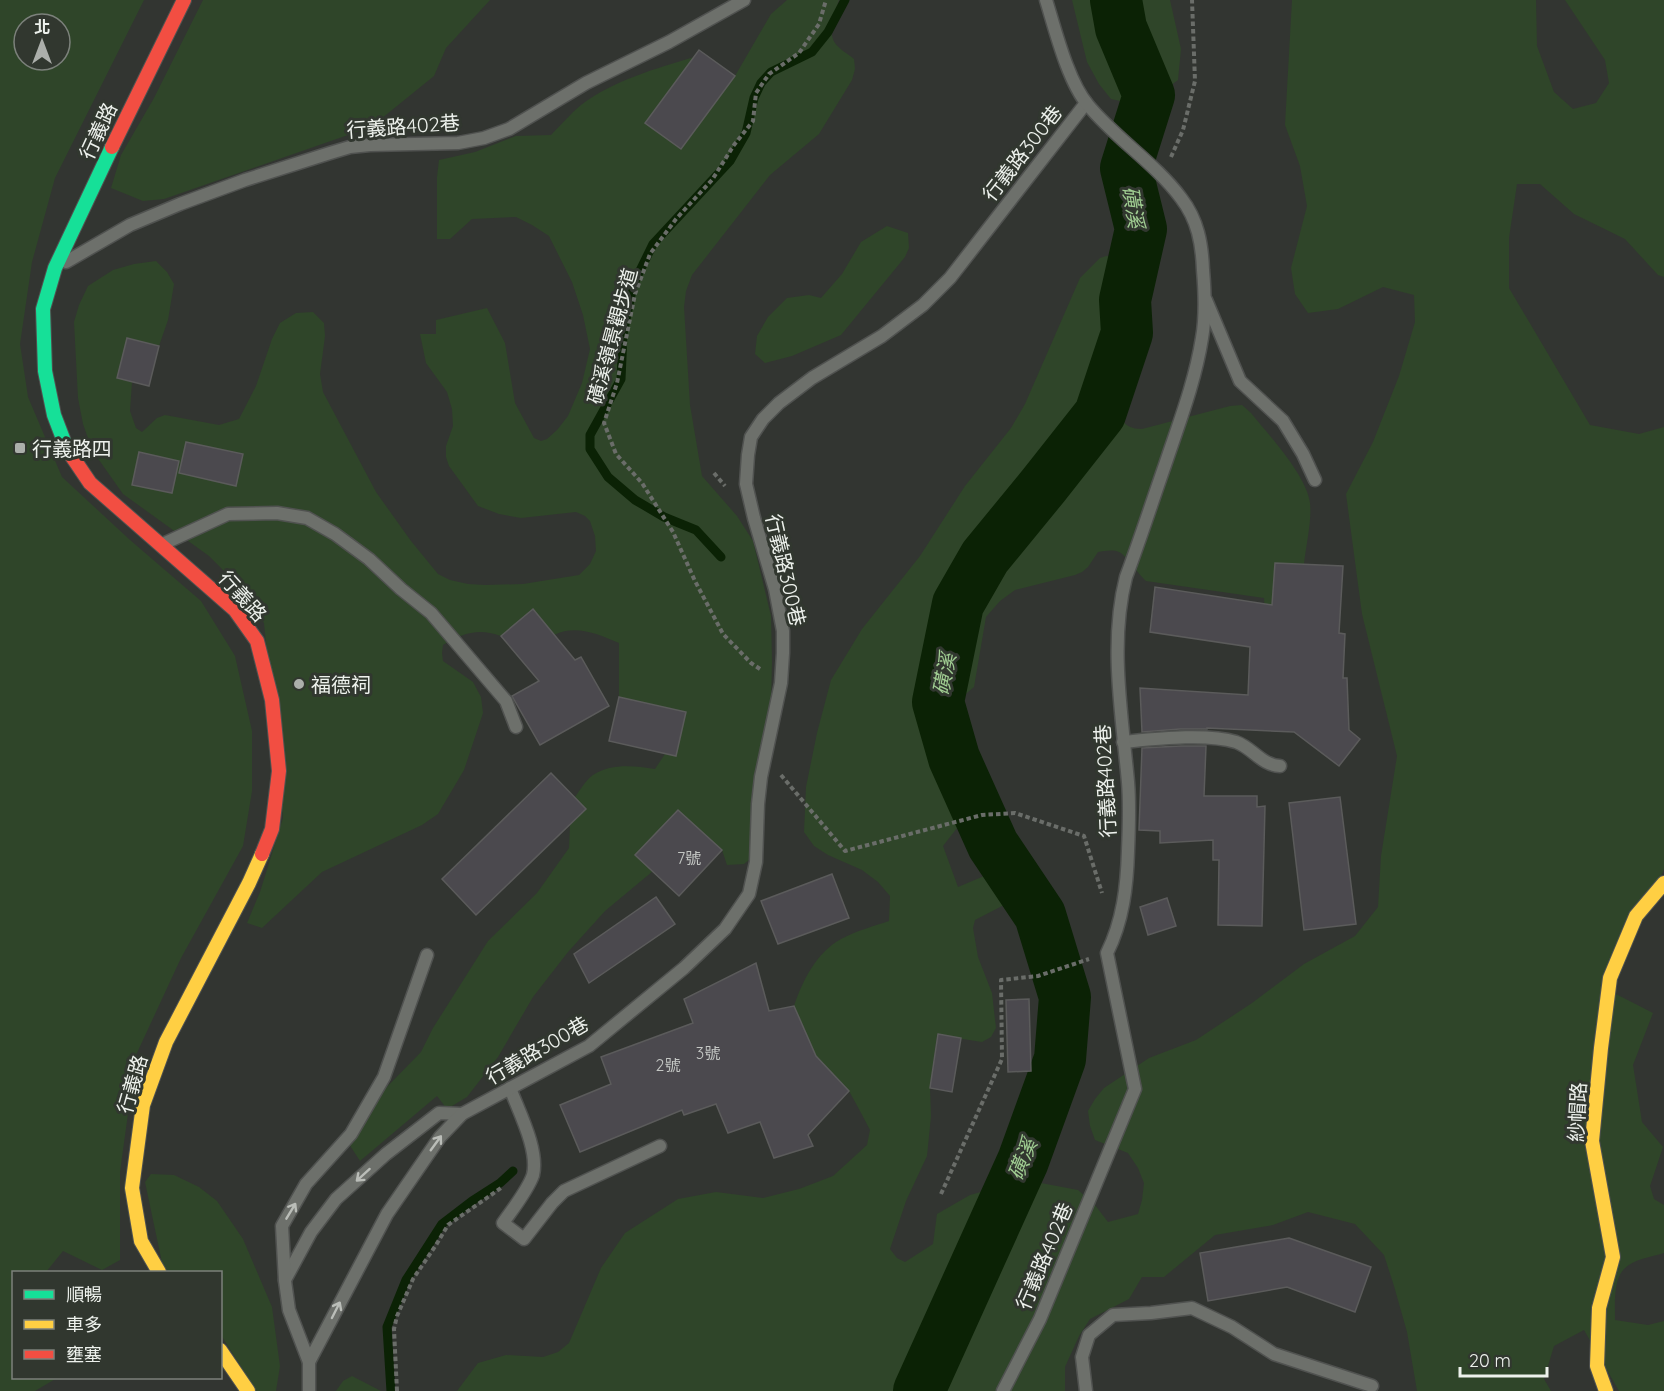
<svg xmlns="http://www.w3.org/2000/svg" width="1664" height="1391" viewBox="0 0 1664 1391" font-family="Quicksand,'Noto Sans TC',sans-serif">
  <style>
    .green { fill: #2f4529; fill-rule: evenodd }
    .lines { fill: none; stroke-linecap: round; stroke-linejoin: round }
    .stream { stroke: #0b2205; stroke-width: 9 }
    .river { stroke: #0b2205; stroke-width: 52 }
    .building { fill: #4b494e; stroke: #5b5b5b; stroke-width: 1.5 }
    .lane-casing { stroke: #505250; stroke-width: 15 }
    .fast-casing { stroke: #505250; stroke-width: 16 }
    .slow-casing { stroke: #505250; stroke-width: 16 }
    .jam-casing { stroke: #505250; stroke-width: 16 }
    .path { stroke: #6a6d69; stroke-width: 4; stroke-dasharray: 4.5 3; stroke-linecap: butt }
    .lane { stroke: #6d706b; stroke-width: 12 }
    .fast { stroke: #16e098; stroke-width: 14 }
    .slow { stroke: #ffcf43; stroke-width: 14 }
    .jam { stroke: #f24e42; stroke-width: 14 }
    .oneway { stroke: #babdb8 }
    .poi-dot { fill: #acafab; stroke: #31372f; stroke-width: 2 }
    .labels { text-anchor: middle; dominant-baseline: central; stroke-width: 6; stroke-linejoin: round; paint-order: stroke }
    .number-label { font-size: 16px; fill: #c4c7c4 }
    .street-label { font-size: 20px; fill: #edf1ec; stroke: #31372f }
    .poi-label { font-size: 20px; fill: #edf1ec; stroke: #31372f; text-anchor: start }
    .water-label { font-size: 21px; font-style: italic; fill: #a0cd92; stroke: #31372f }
  </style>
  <rect width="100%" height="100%" fill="#323531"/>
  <g class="green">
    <path d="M0,0H144L55,178L32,262L20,344L28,397L62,477L130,540L201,601L235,656L252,731V791L243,846L181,958L136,1055L120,1172V1260L102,1270L63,1251L46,1272H14V1378H57L35,1391H0ZM24,24H60V60H24Z"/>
    <polygon points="203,0 490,0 446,48 434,76 371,127 164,199 143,201 111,188 121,155 154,98"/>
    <path d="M787,0H839C835,11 827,32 835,43C839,49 848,54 854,59L855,69L852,80L819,134L770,175L692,275L686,291L684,307L690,405L702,476L737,516L753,541L771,616L772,661L771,702L753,793L749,860L744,864L727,865L722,850L677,810L636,855L653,871L605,911L568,952L533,997L498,1057L467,1097L447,1109L437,1096L360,1161L349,1144L380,1094L421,1052L433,1028L488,941L537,893L569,848L570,825L586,809L575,797C580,790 586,780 593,775C612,763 634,766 655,769L665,754L676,756L686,712L619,697V643C598,634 576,624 554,635L533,609L501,636C478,628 463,633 443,645L442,653L443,661L473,682L481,697L483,713L464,770L438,814L422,825L322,872L262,928L247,923L260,892L283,818L264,623L239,586L209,556L123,494L92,450L83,424L78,398L74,322L79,305L88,286L113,270L134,264L156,261L167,272L174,284L168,320L159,346L127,338L117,378L132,382L130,411L136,428L142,432L157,418L165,415L219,425L239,419L256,386L272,339L280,323L296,313L313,312L324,323L325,336L320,374L323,392L376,492L411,541L438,574L450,580L468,584L485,585L523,584L579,575L590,564L596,551L595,536L590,521L585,516L576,512L521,518L499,514L478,506L449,466L446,457V446L453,426L452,409L447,392L426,363L420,334H436V320L487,308L505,343L515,403L534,438L541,441L547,439L557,430L568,416L582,383L590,349L583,315L572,282L549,236L532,225L516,217L472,219L450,239H437V177L439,160L475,152L516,136L551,135C561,125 570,114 581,105C614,80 655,69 694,57L645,123L681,149L735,76L771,14Z"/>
    <path d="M1072,0H1170L1181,49L1178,80L1170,86L1143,41L1122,0C1121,12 1120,26 1120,38C1122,62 1140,82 1120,101L1111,99L1099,84L1087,62Z"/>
    <path d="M1292,0H1536L1537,46L1554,92L1573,109L1596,103L1609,83L1605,60L1565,0H1664V277L1658,275L1625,239L1574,214L1540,184H1517L1509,238V288L1590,425L1639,434L1664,427V869L1612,992L1653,1013L1633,1065L1642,1122L1663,1147L1650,1186L1654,1199L1664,1205V1253C1651,1257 1634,1259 1624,1269C1613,1280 1615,1306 1615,1320L1648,1325L1664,1321V1391H1619L1584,1330L1554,1346L1544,1379L1551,1391H1417L1407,1332L1394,1286L1384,1255L1355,1224L1308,1212L1273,1225L1215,1235L1164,1277H1142L1129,1299L1090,1319L1079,1336L1065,1367V1391H457L478,1363L506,1355L543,1357L558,1352L569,1343L601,1268L625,1233L678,1199L716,1192L763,1198L799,1189L833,1176L867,1145L870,1130L860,1111L849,1091L816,1056L794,1006C803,980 816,953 841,939C856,931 874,926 889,921L890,896L878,882L862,870L828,855L814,846L804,832L806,787L817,733L831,680L862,629L920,556L965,486L1011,428L1025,404L1080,278L1100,258L1106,256L1115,257L1128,264L1130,373L1128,389L1120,417C1125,426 1132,429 1142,429L1230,406L1242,405L1251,413C1268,434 1307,476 1310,503C1312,520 1306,546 1304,564L1275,563L1272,614L1265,615L1264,598L1146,581C1138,574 1126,555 1119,552C1113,549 1104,551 1098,552L1088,567L1082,572L1075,575L1015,590L1000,601L986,617L974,687L961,698L954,708L956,726L971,772V795L968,814L943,846L958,887L1008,866C1020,872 1029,879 1027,893L975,920L973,928L978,957L992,993L996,1028L991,1037L982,1042L937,1035L930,1088L931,1116L927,1156L906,1201L890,1249L897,1258L905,1262L933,1244L937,1214L970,1195L1006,1185L1041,1183L1078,1190L1095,1205L1108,1222L1138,1214L1142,1200L1144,1183L1138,1168L1128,1153L1095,1140L1090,1126L1088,1111L1095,1099L1104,1088L1149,1058L1196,1040L1252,1003L1304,964L1355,936L1378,907L1381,856L1397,756L1362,614L1346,494L1373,442L1399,376L1415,322L1414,295L1383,287L1338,309L1308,313L1295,294L1291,268L1307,206L1300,166L1285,125Z"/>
    <polygon points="887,226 908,233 909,248 905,257 841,335 792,356 765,363 755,354 757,336 768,317 787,298 809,295 821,298 842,274 861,242"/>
    <polygon points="151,1174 174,1175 199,1187 217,1201 243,1239 272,1307 280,1366 276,1391 256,1391 221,1335 220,1272 164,1272 145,1182"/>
    <polygon points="352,1376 381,1391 336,1391 343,1381"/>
  </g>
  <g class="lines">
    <g class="stream">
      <polyline points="721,557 696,530 664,517 635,500 608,477 590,449 590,435 621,379 623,334 633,285 653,244 730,161 746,133 754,98 761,83 771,72 812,52 828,32 845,0"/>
      <polyline points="391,1391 387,1327 406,1280 442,1224 472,1201 500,1183 513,1171"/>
    </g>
    <polyline class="river" points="919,1391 1023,1161 1060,1059 1065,997 1040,915 993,845 954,758 938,702 958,604 985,557 1044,485 1100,414 1127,333 1125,300 1141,229 1126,168 1149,95 1121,28 1116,0"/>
  </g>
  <g class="building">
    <polygon points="699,50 735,76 681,149 645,123"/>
    <polygon points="127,338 159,346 149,386 117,378"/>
    <polygon points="186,442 243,454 236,486 179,473"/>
    <polygon points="139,452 179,461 172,493 132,485"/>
    <polygon points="1275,563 1343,566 1339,633 1345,634 1343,678 1347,678 1349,730 1360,739 1339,766 1294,732 1207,728 1207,729 1180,729 1142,732 1140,688 1248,695 1250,647 1150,632 1155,587 1272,605"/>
    <polygon points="533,609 575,660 581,657 609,706 540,745 512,696 539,681 501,636"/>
    <polygon points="619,697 686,712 676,756 609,741"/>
    <polygon points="1181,746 1206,746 1204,796 1257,796 1257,807 1265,806 1262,926 1218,925 1219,860 1213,860 1213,840 1160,843 1160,831 1139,830 1142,748"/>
    <polygon points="551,773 586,809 476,915 442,879"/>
    <polygon points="1340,797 1356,924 1304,930 1289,803"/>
    <polygon points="678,810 722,850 679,896 635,855"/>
    <polygon points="832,874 849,918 778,944 761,901"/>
    <polygon points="656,897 675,924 589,983 574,954"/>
    <polygon points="1167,898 1176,926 1148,935 1140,907"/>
    <polygon points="756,963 769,1011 794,1006 816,1056 849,1091 808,1135 813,1146 774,1158 760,1122 728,1133 716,1104 684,1115 682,1110 580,1152 560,1105 611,1084 601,1057 693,1023 684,999"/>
    <polygon points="1029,999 1031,1071 1008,1072 1006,1000"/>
    <polygon points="938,1034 961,1038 952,1092 930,1088"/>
    <polygon points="1289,1238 1371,1267 1355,1312 1287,1287 1208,1301 1200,1253"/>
  </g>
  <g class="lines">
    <g class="lane-casing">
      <g id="lane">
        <polyline points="66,262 130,225 180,204 245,180 330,153 350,147 370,145 458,143 484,138 509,129 586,83 669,42 744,0"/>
        <polyline points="1206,300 1240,381 1283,421 1303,454 1315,480"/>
        <polyline points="163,544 228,514 277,513 307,518 335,534 369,559 401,589 431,613 506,701 516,727"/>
        <path d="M1123,742C1155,739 1206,733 1236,742C1253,748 1261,765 1280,766"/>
        <path d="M510,1088C519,1112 539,1150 533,1175C528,1190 512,1210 503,1223L524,1239L552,1203L564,1191L660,1146"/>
        <polyline points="285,1280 311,1232 336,1199 386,1154 439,1113 462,1114"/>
        <polyline points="309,1362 387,1214 440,1137 462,1114 589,1046 684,968 725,929 749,894 756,862 758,804 761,777 781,683 783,653 783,631 775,589 754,518 746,484 748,455 751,437 763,419 779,403 812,378 882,336 923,305 950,278 1086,103"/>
        <polyline points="309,1391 309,1362 289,1310 285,1281 282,1226 306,1184 351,1134 384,1077 427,955"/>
        <path d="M1003,1391L1040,1319L1135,1089L1107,953C1123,921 1127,886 1128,851C1129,828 1130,805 1128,782C1122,715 1109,643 1126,577C1140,540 1152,502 1165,465C1179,423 1195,382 1202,338C1206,316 1205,293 1203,270C1202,244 1198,220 1181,198C1155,163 1116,139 1088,105C1068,82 1055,29 1046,0"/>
        <polyline points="1086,1391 1082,1357 1089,1335 1113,1315 1151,1313 1192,1308 1232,1327 1274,1354 1372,1386"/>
      </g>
    </g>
    <g class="fast-casing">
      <polyline id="fast" points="67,449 54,415 45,371 43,309 55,268 112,147"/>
    </g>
    <g class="slow-casing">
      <g id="slow">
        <polyline points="159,1272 141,1241 132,1188 143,1105 166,1042 249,883 262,854"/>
        <polyline points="220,1350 248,1391"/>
        <polyline points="1606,1391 1597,1366 1599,1308 1613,1257 1592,1141 1601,1048 1610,978 1636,916 1664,883"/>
      </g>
    </g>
    <g class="jam-casing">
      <g id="jam">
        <polyline points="112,147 184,0"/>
        <polyline points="67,449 90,483 235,610 257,641 272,700 279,771 272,829 262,854"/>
      </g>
    </g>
    <g class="path">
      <polyline points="1171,157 1183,130 1195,81 1192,0"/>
      <polyline points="714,473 725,486"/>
      <polyline points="760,669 751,663 723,634 695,581 673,532 642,483 616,454 604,423 617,383 635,294 650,254 676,219 712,180 734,145 753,121 756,93 769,74 799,53 819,24 826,0"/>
      <polyline points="781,775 845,851 982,815 1015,813 1084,836 1102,893"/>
      <polyline points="941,1194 1002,1059 1001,980 1038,976 1089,959"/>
      <polyline points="397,1391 394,1329 397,1316 413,1279 436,1245 448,1225 501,1188"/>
    </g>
    <use href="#lane" class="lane"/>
    <use href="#fast" class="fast"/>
    <use href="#slow" class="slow"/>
    <use href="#jam" class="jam"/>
  </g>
  <defs><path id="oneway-shaft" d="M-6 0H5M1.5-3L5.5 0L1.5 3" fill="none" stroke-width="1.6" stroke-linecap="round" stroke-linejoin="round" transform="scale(1.5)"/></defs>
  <g class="oneway">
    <use href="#oneway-shaft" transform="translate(436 1143) rotate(-54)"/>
    <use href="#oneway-shaft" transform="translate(363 1175) rotate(138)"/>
    <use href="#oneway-shaft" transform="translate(291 1211) rotate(-59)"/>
    <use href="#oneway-shaft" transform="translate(336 1310) rotate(-63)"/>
  </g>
  <g class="poi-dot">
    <rect x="14" y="442" width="12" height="12" rx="3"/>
    <circle cx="299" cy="684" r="6"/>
  </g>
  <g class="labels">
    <g class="number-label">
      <text x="689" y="858">7號</text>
      <text x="708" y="1053">3號</text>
      <text x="668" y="1065">2號</text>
    </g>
    <g class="street-label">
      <text transform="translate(403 126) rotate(-4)">行義路402巷</text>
      <text transform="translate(98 131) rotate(-65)">行義路</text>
      <text transform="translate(1022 153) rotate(-52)">行義路300巷</text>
      <text transform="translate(612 336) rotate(-75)">磺溪嶺景觀步道</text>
      <text transform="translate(786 570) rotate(77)">行義路300巷</text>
      <text transform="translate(243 596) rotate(48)">行義路</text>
      <text transform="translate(1105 781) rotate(-93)">行義路402巷</text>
      <text transform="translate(537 1050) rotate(-30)">行義路300巷</text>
      <text transform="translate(132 1084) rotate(-74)">行義路</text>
      <text transform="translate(1577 1112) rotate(-87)">紗帽路</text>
      <text transform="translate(1044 1256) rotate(-67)">行義路402巷</text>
    </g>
    <g class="poi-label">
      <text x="32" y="448">行義路四</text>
      <text x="311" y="684">福德祠</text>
    </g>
    <g class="water-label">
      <text transform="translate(1134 207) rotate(81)">磺溪</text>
      <text transform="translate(944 674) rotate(-79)">磺溪</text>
      <text transform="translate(1022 1159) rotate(-68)">磺溪</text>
    </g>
  </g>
  <rect x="12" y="1271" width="210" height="108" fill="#31372f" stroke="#7c817b" stroke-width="1.5"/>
  <rect x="24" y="1290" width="30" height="9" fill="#16e098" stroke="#7c817b" stroke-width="1.5"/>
  <text x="66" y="1301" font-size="18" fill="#edf1ec">順暢</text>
  <rect x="24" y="1320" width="30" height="9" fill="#ffcf43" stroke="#7c817b" stroke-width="1.5"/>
  <text x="66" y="1331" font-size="18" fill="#edf1ec">車多</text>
  <rect x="24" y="1350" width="30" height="9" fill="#f24e42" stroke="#7c817b" stroke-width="1.5"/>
  <text x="66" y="1361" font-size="18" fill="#edf1ec">壅塞</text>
  <g transform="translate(42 42)"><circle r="28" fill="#31372f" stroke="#7c817b" stroke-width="1.5"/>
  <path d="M0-4.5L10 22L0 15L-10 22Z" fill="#acafab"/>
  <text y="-9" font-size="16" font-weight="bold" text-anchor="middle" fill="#edf1ec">北</text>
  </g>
  <path d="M1460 1367v9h87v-9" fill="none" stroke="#edf1ec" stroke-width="3"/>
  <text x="1469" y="1367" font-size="18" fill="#edf1ec" stroke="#31372f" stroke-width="4.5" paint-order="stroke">20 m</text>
</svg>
